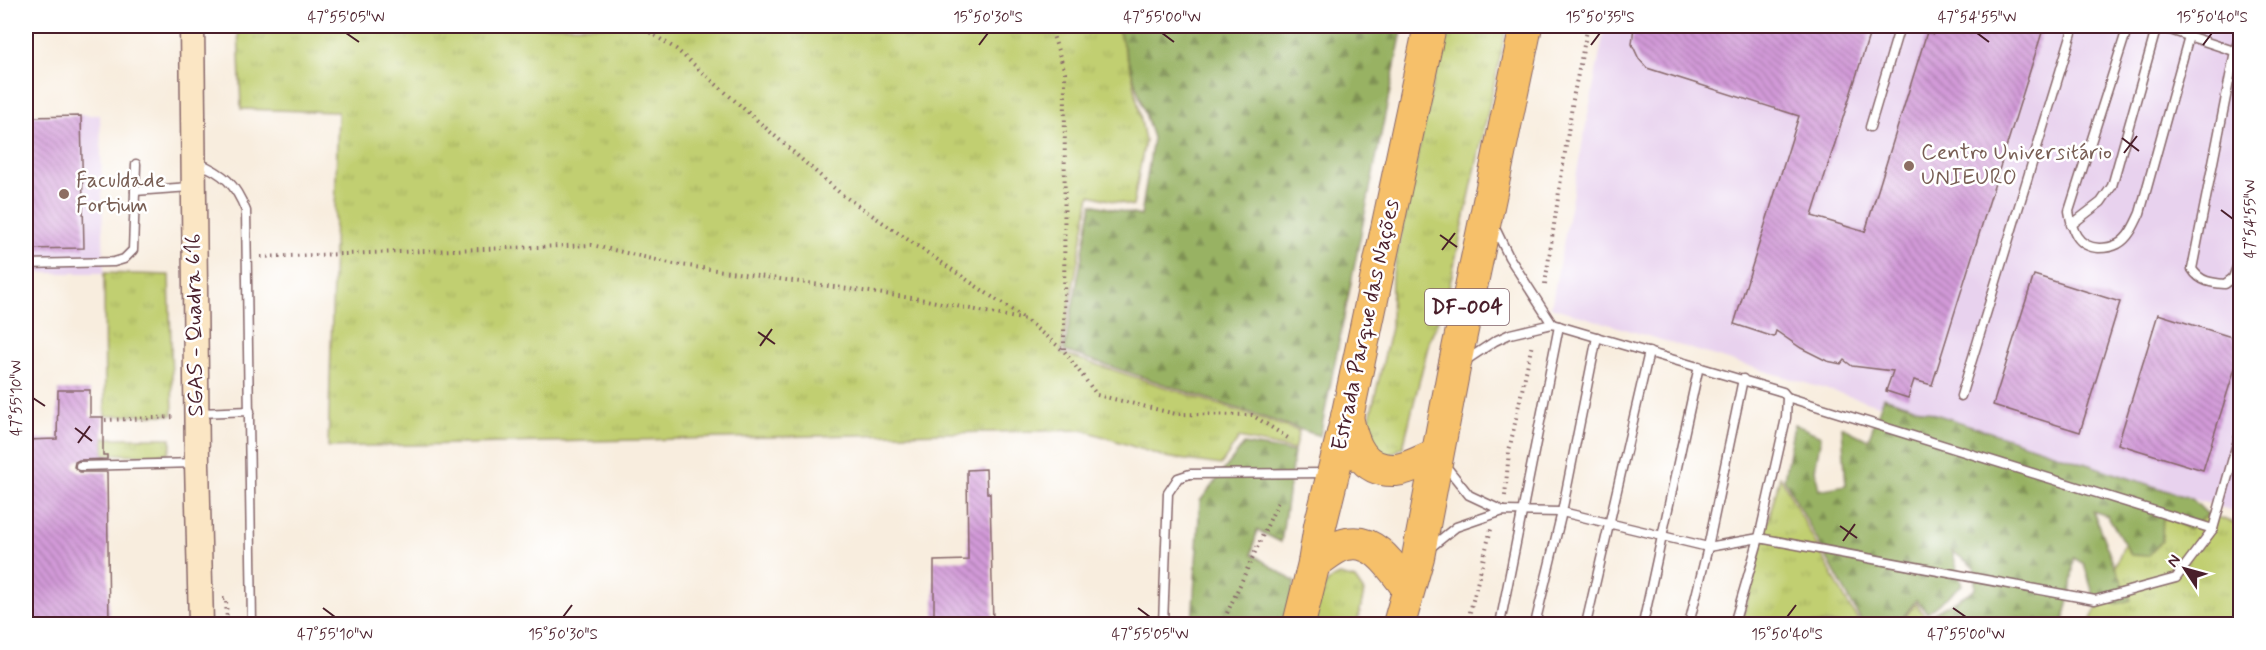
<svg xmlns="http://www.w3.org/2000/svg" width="2266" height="650" viewBox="0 0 2266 650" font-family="Mynerve,sans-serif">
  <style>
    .built { fill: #e8d2ee }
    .grass { fill: url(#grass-tufts); stroke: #86774e; stroke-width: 1.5 }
    .forest { fill: url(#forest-firs); stroke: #716847; stroke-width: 1.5 }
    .building { fill: url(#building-back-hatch) }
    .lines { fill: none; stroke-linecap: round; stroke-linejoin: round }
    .lane-casing { stroke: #87676a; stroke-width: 11 }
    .secondary-casing { stroke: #87676a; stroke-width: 27 }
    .highway-casing { stroke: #87676a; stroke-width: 34 }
    .path { stroke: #87676a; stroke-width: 4; stroke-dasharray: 1.5 4.5; stroke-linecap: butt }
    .lane { stroke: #fff; stroke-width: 8 }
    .secondary { stroke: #fbe6c4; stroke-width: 24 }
    .highway { stroke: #f6c06b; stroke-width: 32 }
    .ticks { fill: none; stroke: #4a1f2b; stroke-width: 2 }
    .education-dot { fill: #8d6e63; stroke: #fff; stroke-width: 2 }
    .labels { text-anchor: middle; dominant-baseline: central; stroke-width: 5; stroke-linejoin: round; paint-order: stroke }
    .shield { fill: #fff; stroke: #80626b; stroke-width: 1.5 }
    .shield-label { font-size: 21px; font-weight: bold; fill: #4a1f2b }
    .education-label { font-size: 22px; fill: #785e54; stroke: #fff; text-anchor: start }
    .street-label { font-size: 22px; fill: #4a1f2b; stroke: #fff }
    .neatline { fill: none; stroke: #4a1f2b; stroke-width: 2 }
    .ticks-label { font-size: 15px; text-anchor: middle; fill: #4a1f2b }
  </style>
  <defs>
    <pattern id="grass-tufts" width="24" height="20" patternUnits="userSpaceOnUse" patternTransform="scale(1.5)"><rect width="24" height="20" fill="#c1cf71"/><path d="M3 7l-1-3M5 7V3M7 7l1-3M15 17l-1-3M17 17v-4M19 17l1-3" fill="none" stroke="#a7b162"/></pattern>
    <pattern id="forest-firs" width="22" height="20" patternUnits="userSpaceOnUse" patternTransform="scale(1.5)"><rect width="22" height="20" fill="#98b263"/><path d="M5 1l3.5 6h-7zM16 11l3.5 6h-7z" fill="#7e9052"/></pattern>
    <pattern id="building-back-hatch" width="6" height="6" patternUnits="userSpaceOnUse" patternTransform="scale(1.5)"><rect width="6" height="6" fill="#d29ad8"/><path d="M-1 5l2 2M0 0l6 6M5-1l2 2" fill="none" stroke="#ac7daf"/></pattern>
  </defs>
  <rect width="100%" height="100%" fill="#fff"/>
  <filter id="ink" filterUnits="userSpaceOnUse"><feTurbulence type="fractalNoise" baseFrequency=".0167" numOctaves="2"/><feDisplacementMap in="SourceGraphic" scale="12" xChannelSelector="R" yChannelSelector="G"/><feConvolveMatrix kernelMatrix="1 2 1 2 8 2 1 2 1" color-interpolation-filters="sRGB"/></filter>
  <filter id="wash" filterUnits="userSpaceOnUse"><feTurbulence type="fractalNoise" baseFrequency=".008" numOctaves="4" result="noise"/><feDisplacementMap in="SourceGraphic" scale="24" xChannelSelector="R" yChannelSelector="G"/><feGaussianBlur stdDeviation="1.35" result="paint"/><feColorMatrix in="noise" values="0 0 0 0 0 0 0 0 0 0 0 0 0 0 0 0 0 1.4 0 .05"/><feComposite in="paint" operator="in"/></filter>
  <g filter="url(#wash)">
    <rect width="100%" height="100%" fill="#f8edde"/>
    <g class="built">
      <polygon points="1605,26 2240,26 2240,513 1551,307"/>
      <polygon points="26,115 100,115 104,273 26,273"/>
    </g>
    <g class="grass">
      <polygon points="238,26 1123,26 1145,141 1133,206 1090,195 1061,353 1299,431 1294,450 1239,438 1221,465 1165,457 1083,430 328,447 338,112 241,109"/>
      <polygon points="1445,26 1507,26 1447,297 1429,342 1403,447 1390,455 1376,452 1366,434 1391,328 1392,277"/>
      <polygon points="104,273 169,275 173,415 105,416"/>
      <polygon points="104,438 171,438 171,446 168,453 156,455 104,454"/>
      <polygon points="1780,476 1849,606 1861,624 1741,624"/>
      <polygon points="2148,492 2240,525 2240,624 2089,624"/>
      <path d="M1340,575L1355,579L1364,592L1357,624H1314C1318,605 1318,581 1340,575Z"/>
      <polygon points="1916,603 1925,616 1922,624 1899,624"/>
    </g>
    <g class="forest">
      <polygon points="1117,26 1403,26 1320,436 1064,351 1092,204 1141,216 1153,138"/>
      <polygon points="1884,397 2192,499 2208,515 2188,529 2163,514 2162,541 2148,556 2131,555 2108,516 2093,511 2111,558 2131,600 2116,604 2095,600 2084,564 2074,558 2070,595 2063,624 1923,624 1927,617 1975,589 1975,568 1952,551 1962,585 1927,613 1916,600 1898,624 1863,624 1784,479 1794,424 1821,436 1815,470 1819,490 1846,485 1842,427 1868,440"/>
      <polygon points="1244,444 1294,452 1281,542 1257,530 1252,554 1295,582 1284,624 1192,624 1200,501"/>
    </g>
    <g id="blocks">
      <g class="building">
        <polygon points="1634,26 1872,26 1812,216 1865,232 1927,32 1933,34 1936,26 1945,26 1964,32 1966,26 2044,26 1932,385 1914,380 1908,398 1886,391 1893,371 1852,366 1844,360 1841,364 1827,361 1801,348 1776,331 1774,337 1734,324 1799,116 1647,68 1639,59 1632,44"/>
        <polygon points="81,116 84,248 26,249 26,117"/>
        <polygon points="2034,275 2120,302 2080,432 1993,405"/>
        <polygon points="2158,314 2241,340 2241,349 2203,470 2118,444"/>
        <polygon points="58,390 90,390 90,417 103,417 103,455 107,455 107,459 79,460 75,462 74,467 80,472 107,472 109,624 26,624 26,440 57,439"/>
        <polygon points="986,469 987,493 990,493 993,624 934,624 934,561 968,560 967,470"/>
      </g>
    </g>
  </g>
  <g filter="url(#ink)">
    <use href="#blocks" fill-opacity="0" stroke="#87676a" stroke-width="1.5"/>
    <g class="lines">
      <g class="lane-casing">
        <g id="lane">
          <path d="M2128,26L2069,211C2072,230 2077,247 2099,248C2106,248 2112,247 2118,244C2129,238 2135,224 2140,213L2189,36"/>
          <polyline points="2158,26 2240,53"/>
          <path d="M2240,34L2235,51L2192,269C2200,282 2212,283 2225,284L2233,278L2240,259"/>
          <polyline points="1870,127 1900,26"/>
          <path d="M197,162C224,174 235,183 246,211L252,624"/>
          <polyline points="135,191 190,187"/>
          <polyline points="2071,225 2101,202 2112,186 2157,26"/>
          <polyline points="1494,226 1509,257 1552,324"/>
          <polyline points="26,264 114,262 124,259 133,250 136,164"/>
          <polyline points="1465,361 1495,341 1510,334 1552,324 1783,392 1787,397 1786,418 1759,538 1734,624"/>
          <polyline points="1961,396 2074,26"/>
          <polyline points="1787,397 2213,529"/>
          <polyline points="200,413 250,411"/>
          <polyline points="1444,464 1469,495 1503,511"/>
          <polyline points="80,466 196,463"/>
          <polyline points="1430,548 1456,527 1503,511 1562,512 1708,547 1759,538 2095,600 2176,578 2213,529 2240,433"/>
          <polyline points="1163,624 1168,493 1178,478 1190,474 1327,473"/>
          <polyline points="1500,624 1559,326"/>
          <polyline points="1535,624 1562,512 1597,337"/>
          <polyline points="1586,624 1649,352"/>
          <polyline points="1643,624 1699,366"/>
          <polyline points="1689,624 1708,547 1743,379"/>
        </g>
      </g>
      <g class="secondary-casing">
        <polyline id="secondary" points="192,26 197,463 201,624"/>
      </g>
      <g class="highway-casing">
        <g id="highway">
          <path d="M1347,417C1353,445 1362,472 1396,470C1409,469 1425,459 1437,455"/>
          <path d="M1314,563C1324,557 1335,546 1347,544C1376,538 1393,569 1408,588"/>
          <polyline points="1299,624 1314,563 1320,526 1347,417 1430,26"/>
          <polyline points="1399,624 1418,557 1454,368 1526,26"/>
        </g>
      </g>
      <g class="path">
        <polyline points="640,26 676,49 841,194 1023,318"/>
        <polyline points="1050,26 1065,72 1064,350"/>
        <polyline points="261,257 592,245 674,264 926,300 1026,320 1064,351 1097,395 1176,414 1252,415 1288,438"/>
        <polyline points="1545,284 1574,93 1588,26"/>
        <polyline points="105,420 175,417"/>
        <polyline points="1505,496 1509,451 1532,344"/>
        <polyline points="223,599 226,599 227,624"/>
        <polyline points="1222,624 1278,502"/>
        <polyline points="1467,624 1491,529"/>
      </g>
      <use href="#lane" class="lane"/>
      <use href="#secondary" class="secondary"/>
      <use href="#highway" class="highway"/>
    </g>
  </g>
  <path class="ticks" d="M346,33L359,42M1162,33L1174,42M1977,33L1989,42M979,45L988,33M1591,45L1600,33M2203,45L2212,33M2122,138L2139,151M2124,153L2137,136M2221,210L2233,219M1440,235L1457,247M1442,250L1455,233M758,332L775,344M760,346L772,329M33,398L45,406M75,428L92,441M78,443L90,426M1840,526L1857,538M1843,541L1855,524M323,608L335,617M1138,608L1150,617M1953,608L1966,617M563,617L572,605M1787,617L1796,605"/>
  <g class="education-dot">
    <circle cx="1909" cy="166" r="6"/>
    <circle cx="64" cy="194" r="6"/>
  </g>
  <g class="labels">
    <rect class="shield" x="1425" y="289" width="84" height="36" rx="4.5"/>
    <g class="shield-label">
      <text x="1467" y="307">DF-004</text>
    </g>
    <g class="education-label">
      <text x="1921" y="153">Centro Universitário<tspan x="1921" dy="25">UNIEURO</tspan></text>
      <text x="76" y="181">Faculdade<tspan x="76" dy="25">Fortium</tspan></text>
    </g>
    <g class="street-label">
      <text transform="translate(195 325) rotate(-91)">SGAS - Quadra 616</text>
      <text transform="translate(1366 325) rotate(-78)">Estrada Parque das Nações</text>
    </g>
  </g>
  <rect width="2266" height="650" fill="none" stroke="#fff" stroke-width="66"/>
  <g transform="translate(2185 569) rotate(306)" stroke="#ffffff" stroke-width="4.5" paint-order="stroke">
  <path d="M0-4.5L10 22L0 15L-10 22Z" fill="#4a1f2b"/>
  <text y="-9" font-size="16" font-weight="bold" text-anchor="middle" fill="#4a1f2b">N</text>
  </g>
  <rect x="33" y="33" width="2200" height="584" class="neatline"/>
  <g class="ticks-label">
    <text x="346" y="22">47°55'05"W</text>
    <text x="988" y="22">15°50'30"S</text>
    <text x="1162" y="22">47°55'00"W</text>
    <text x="1600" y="22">15°50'35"S</text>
    <text x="1977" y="22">47°54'55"W</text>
    <text x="2212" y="22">15°50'40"S</text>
    <text transform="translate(2250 219) rotate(-90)" y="5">47°54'55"W</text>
    <text transform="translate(16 398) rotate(-90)" y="5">47°55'10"W</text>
    <text x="335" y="639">47°55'10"W</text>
    <text x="563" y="639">15°50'30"S</text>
    <text x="1150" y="639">47°55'05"W</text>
    <text x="1787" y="639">15°50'40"S</text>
    <text x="1966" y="639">47°55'00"W</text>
  </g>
</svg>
